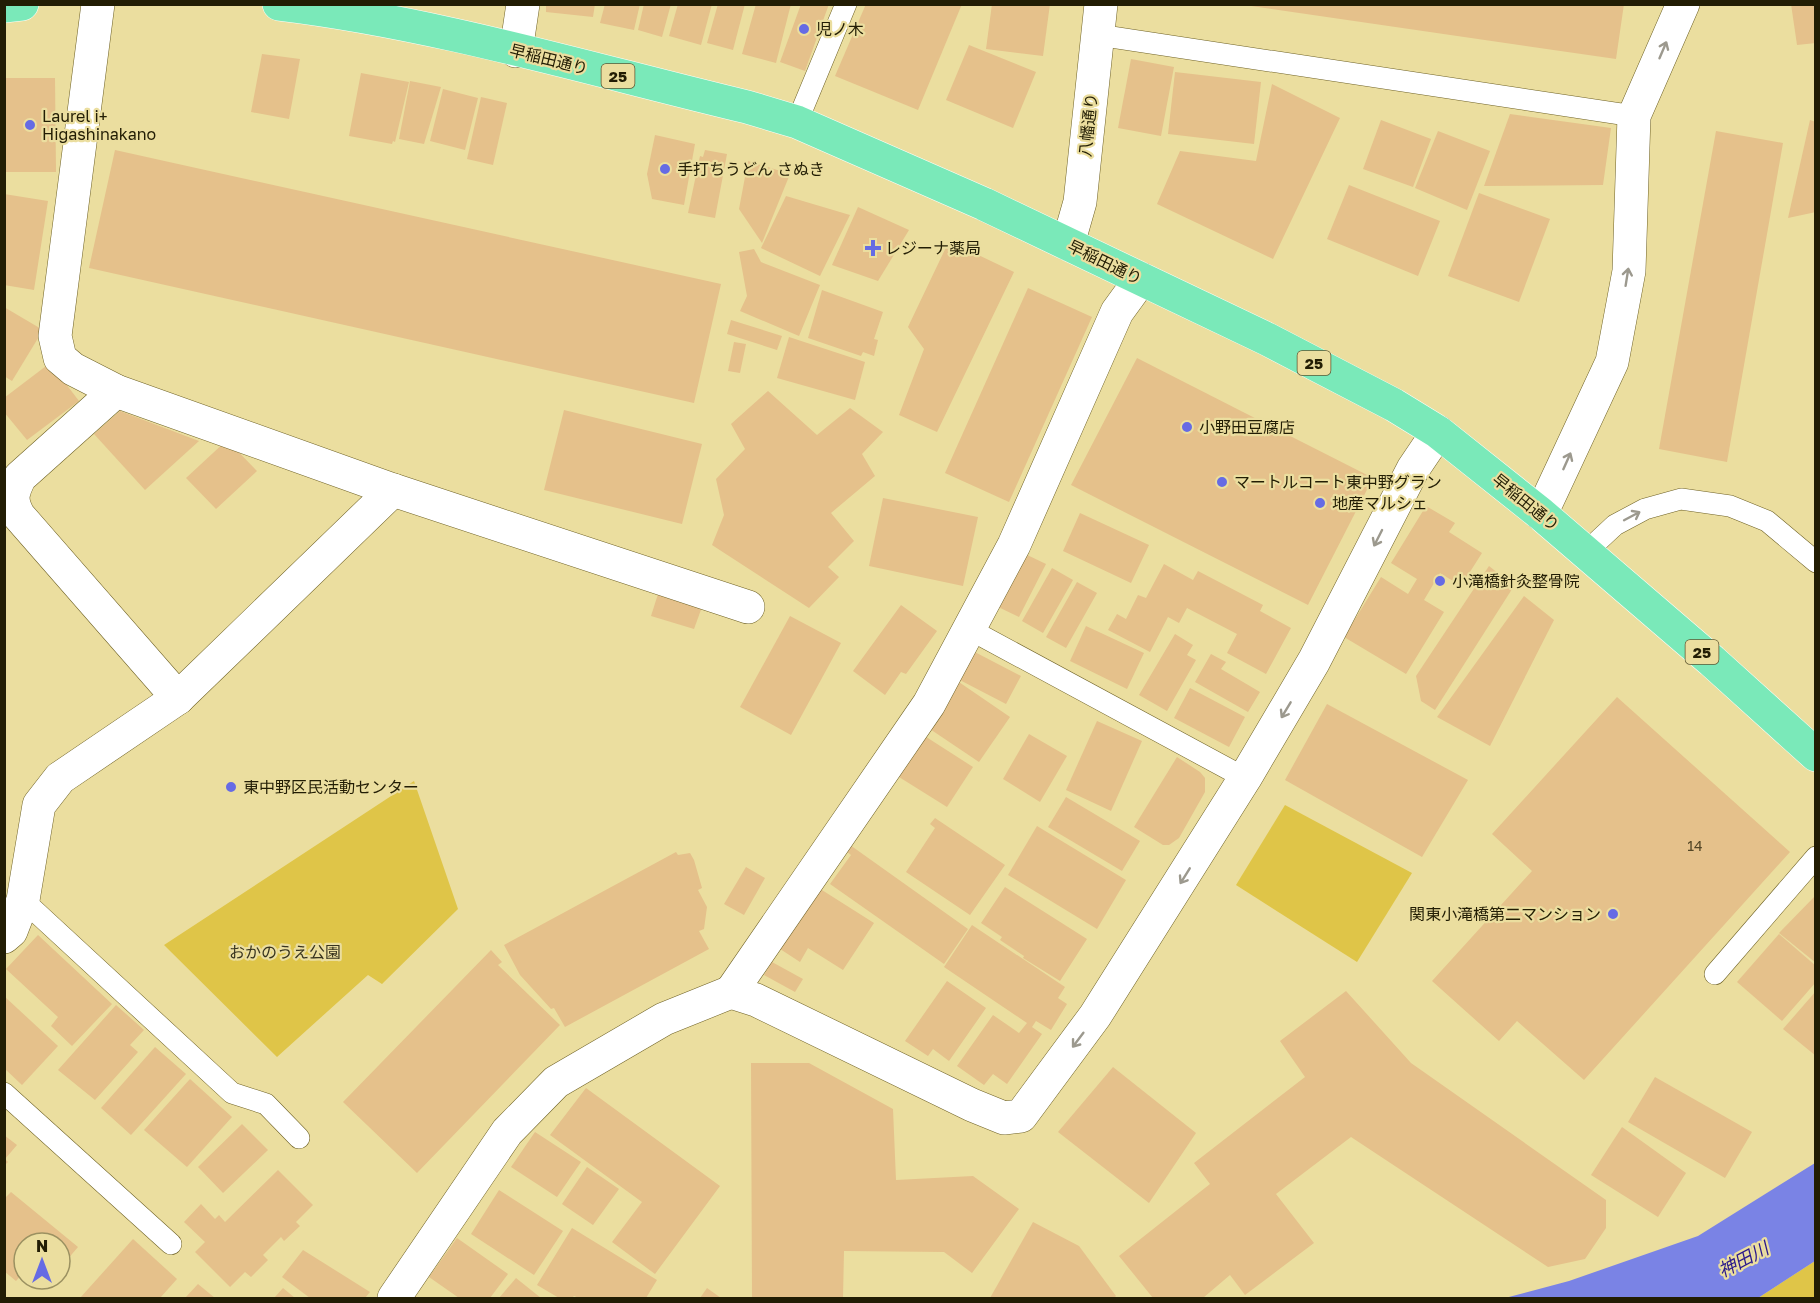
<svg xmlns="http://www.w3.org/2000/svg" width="1820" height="1303" viewBox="0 0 1820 1303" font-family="'Golos Text','Noto Sans JP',sans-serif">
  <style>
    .green { fill: #dfc548 }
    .water { fill: #7a83e5 }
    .building { fill: #e5c18b }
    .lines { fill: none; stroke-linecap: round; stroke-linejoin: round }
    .service-casing { stroke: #6f6226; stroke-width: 22 }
    .minor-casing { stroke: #6f6226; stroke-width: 34 }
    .tertiary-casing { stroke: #6f6226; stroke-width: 34 }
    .primary-casing { stroke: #fff; stroke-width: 34 }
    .service { stroke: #fff; stroke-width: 21 }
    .minor { stroke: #fff; stroke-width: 33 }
    .tertiary { stroke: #fff; stroke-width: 33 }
    .primary { stroke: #7ae9b9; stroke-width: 33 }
    .oneway { stroke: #9c998e }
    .poi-dot { fill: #666be4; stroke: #ebde9f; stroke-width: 2 }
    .labels { text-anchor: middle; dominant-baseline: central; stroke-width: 4.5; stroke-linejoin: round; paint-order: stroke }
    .number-label { font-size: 14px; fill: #534626 }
    .shield { fill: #ebde9f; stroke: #5e5732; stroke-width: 1.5 }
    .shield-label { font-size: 15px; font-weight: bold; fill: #221d04 }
    .poi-label { font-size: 16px; fill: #221d04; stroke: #ebde9f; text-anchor: start }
    .street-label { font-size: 16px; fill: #221d04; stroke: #ebde9f }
    .park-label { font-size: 16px; fill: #37331e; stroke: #ebde9f }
    .water-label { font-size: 18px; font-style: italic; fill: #29188c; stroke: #ebde9f }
  </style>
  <rect width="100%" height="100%" fill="#ebde9f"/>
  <g class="green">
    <polygon points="414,781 458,909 382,984 368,975 277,1057 164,945"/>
    <polygon points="1285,805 1412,873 1357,962 1236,885"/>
    <polygon points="1815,1261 1815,1298 1758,1298"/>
  </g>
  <polygon class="water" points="1815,1163 1815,1261 1758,1298 1505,1298 1569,1281 1698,1236"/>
  <g class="building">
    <polygon points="546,4 595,4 593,17 546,12"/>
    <polygon points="605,4 640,4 634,30 600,23"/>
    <polygon points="644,4 671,4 662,37 638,30"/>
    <polygon points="678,4 712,4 701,45 669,36"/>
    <polygon points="718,4 745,4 733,50 707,43"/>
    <polygon points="756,4 791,4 776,63 742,54"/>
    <polygon points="801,4 829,4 805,71 780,62"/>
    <polygon points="866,4 962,4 918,110 835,76"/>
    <polygon points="992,4 1050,4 1043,56 986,49"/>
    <polygon points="1237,4 1624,4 1616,59"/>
    <polygon points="1791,4 1816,4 1816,43 1797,45"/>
    <polygon points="969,45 1036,72 1013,128 946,100"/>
    <polygon points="262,54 300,59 289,119 251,112"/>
    <polygon points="1131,59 1174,67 1161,136 1118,128"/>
    <polygon points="1175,72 1261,82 1254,144 1168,134"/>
    <polygon points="361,73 409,82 395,142 393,141 392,144 349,136"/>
    <polygon points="4,78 55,78 56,172 4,172"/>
    <polygon points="410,81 441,87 424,144 399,139"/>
    <polygon points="1272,84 1340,118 1273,259 1157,204 1180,151 1256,161"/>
    <polygon points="443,89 478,98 465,150 430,141"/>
    <polygon points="481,97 507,103 493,165 467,159"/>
    <polygon points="1510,114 1611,128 1603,185 1484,186"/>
    <polygon points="1381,120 1431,139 1413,187 1363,169"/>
    <polygon points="1810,120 1816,122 1816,212 1788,218"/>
    <polygon points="1438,131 1490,151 1467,210 1415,188"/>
    <polygon points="1716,131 1783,143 1727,462 1659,449"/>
    <polygon points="655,135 695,144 684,205 652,199 647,174"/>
    <polygon points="115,150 721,284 694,403 89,268"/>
    <polygon points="705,150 727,154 715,218 688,213 700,156 703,157"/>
    <polygon points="748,161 790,174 762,243 739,209"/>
    <polygon points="1349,185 1440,221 1418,276 1327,239"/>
    <polygon points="1479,193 1550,219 1519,302 1448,276"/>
    <polygon points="4,194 48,201 34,290 4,285"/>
    <polygon points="786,196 850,215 820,276 761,248"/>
    <polygon points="858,207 909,230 878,281 832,265"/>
    <polygon points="949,241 1014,272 937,432 899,415 924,349 908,327"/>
    <polygon points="754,249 761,262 820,285 799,336 740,311 747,296 739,252"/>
    <polygon points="1028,288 1092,317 1009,502 945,473"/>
    <polygon points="822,290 883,312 874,339 878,340 874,356 863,352 861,356 808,338"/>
    <polygon points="4,307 43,330 12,381 4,376"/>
    <polygon points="731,320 782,336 777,350 727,334"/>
    <polygon points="789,337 865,362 855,400 777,378"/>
    <polygon points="734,342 746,344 740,373 728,371"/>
    <polygon points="1137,358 1373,478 1308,605 1071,485"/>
    <polygon points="50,363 79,401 27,440 4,412 4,398"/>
    <polygon points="768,391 817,435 850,408 883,432 862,454 875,476 831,513 854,541 828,567 839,577 809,608 712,545 724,515 716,479 745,449 731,424"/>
    <polygon points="564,410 702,444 682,524 544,490"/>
    <polygon points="120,411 199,441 145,490 94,434"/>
    <polygon points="227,440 257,471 216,509 186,478"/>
    <polygon points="883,498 978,517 963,586 869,566"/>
    <polygon points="1426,506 1455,523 1449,532 1482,553 1461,586 1440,573 1424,600 1444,612 1406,674 1344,637 1381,577 1408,594 1417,579 1391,563"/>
    <polygon points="1080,513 1149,545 1131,583 1063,551"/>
    <polygon points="1021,552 1046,564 1019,617 994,605"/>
    <polygon points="1164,564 1193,580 1198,571 1263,605 1260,611 1291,628 1266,674 1227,653 1237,634 1187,608 1179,623 1168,617 1150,652 1108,630 1117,614 1126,619 1138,595 1146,598"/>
    <polygon points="1489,566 1514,586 1435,710 1421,701 1416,676"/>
    <polygon points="1052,568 1073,580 1043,633 1022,621"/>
    <polygon points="1077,582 1097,593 1066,648 1046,637"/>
    <polygon points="658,594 702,607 694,629 651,616"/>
    <polygon points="1524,596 1554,620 1490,746 1437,717"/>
    <polygon points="901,605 937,631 906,674 901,672 885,695 853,671"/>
    <polygon points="790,616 841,643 791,735 740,707"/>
    <polygon points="1086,626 1144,653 1127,689 1070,661"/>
    <polygon points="1175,634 1193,645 1187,655 1196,660 1167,711 1139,695"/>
    <polygon points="969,649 1021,676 1006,704 954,677"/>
    <polygon points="1211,654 1226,662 1221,669 1260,692 1248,712 1195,682"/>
    <polygon points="953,678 1010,717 979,762 921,723"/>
    <polygon points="1190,688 1245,717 1229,747 1174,718"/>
    <polygon points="1617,697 1790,852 1584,1080 1517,1021 1499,1041 1432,981 1532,871 1492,834"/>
    <polygon points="1327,704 1468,780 1422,857 1285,780"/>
    <polygon points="1097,721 1142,741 1111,811 1066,790"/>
    <polygon points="920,733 973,767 947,807 899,777"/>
    <polygon points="1029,734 1067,756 1040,802 1003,779"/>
    <polygon points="1177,757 1200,772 1205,778 1205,792 1179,838 1169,845 1163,845 1134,827"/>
    <polygon points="1066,797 1140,841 1122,871 1048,827"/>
    <polygon points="935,818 1005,865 970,915 906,872 935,828 930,824"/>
    <polygon points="1037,826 1126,880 1097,929 1008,875"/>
    <polygon points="850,845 968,929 944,964 830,884 851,855 846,851"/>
    <polygon points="676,852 678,855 690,853 694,860 702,888 698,890 707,907 704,929 699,931 709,949 565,1027 554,1008 551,1009 520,975 504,945"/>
    <polygon points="746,867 765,878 744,915 724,904"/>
    <polygon points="814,885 874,923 843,970 808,948 800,962 774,945"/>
    <polygon points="1005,887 1087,939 1060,981 1023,958 1024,956 1000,940 1002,937 981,923"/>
    <polygon points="1816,895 1816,963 1779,933"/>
    <polygon points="972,925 1065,987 1058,998 1067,1004 1051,1030 1036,1021 1032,1027 1042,1034 1007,1084 993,1074 984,1085 957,1066 993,1015 1019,1033 1027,1023 944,967"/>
    <polygon points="1779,934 1816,966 1816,982 1782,1021 1737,982"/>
    <polygon points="38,935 112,1004 72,1046 51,1026 58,1017 6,969"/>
    <polygon points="491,950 502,962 498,965 560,1025 417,1173 343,1102"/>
    <polygon points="772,962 803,979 795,992 764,975"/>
    <polygon points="947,981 986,1008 949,1061 933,1049 928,1056 905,1041"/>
    <polygon points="1346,991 1411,1063 1606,1200 1606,1228 1585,1259 1548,1267 1351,1137 1276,1194 1314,1243 1245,1295 1230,1275 1203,1298 1153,1298 1119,1256 1210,1184 1194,1163 1305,1077 1280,1041"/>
    <polygon points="1816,991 1816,1056 1783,1029"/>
    <polygon points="4,996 58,1046 22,1085 4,1068"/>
    <polygon points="116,1005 144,1030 130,1045 138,1052 95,1100 58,1070"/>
    <polygon points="155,1047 186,1074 131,1135 101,1108"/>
    <polygon points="751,1063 809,1063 893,1109 896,1180 973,1176 1019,1209 972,1273 944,1252 844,1251 843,1298 752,1298"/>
    <polygon points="1113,1067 1196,1133 1149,1203 1058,1132"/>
    <polygon points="1655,1077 1752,1132 1725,1178 1628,1122"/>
    <polygon points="190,1079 232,1117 187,1167 144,1130"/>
    <polygon points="586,1088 720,1186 655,1274 612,1242 642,1202 550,1135"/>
    <polygon points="242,1124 268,1150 223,1193 198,1167"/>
    <polygon points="1622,1127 1686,1173 1658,1217 1591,1175"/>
    <polygon points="535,1132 581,1162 557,1197 511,1167"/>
    <polygon points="4,1135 17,1145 5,1159 8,1162 4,1166"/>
    <polygon points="587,1167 619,1189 593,1225 562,1204"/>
    <polygon points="278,1170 313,1205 296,1222 300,1226 284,1241 281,1237 263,1255 268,1260 251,1277 245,1272 230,1287 195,1252 205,1242 184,1222 201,1204 215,1219 219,1215 225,1222"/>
    <polygon points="499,1190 563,1231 534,1275 471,1234"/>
    <polygon points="11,1192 78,1247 60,1268 60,1243 24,1243 24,1272 16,1281 4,1271 4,1199"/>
    <polygon points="1033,1222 1079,1246 1116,1296 1114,1298 990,1298"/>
    <polygon points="572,1228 657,1280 646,1298 579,1298 574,1296 572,1298 559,1298 537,1285"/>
    <polygon points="457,1238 508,1274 490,1298 459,1298 429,1277"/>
    <polygon points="133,1239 177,1279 160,1298 80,1298"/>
    <polygon points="303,1250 370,1292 365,1298 310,1298 282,1277"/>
    <polygon points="516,1278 541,1298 499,1298"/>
    <polygon points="198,1284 215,1298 185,1298"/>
    <polygon points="283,1288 295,1298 274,1298"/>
    <polygon points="707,1288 721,1298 700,1298"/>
  </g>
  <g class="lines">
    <g class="service-casing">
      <g id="service">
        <polyline points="1098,35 1634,116"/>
        <polyline points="797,122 846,4"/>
        <polyline points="1586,552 1615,525 1645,509 1681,499 1730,506 1767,521 1816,562"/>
        <polyline points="969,629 1245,778"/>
        <polyline points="23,900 232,1093 266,1104 299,1138"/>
        <polyline points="1715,974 1816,857"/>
        <polyline points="4,1093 171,1244"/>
      </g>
    </g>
    <g class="minor-casing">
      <g id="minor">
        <polyline points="98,4 55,336 60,358 73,369 116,391 393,490 748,607"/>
        <polyline points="516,51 523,4"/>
        <path d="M116,391L20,477C12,493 10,500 19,516L178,698"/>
        <polyline points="1541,514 1612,362 1629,271 1634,116 1683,4"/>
        <polyline points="4,937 11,931 23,900 39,805 60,778 178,698 393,490"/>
        <polyline points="731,992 929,704 1014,545 1117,312 1141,279"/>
        <polyline points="394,1298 507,1132 556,1082 664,1019 731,992 756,1000 972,1105 1004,1118 1021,1116 1095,1016 1245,778 1314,661 1413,469 1438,432"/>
      </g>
    </g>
    <g class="tertiary-casing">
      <polyline id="tertiary" points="1068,244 1080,202 1101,4"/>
    </g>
    <g class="primary-casing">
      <g id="primary">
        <path d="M279,4C437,23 592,70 747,107L797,122L984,204L1267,339L1394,405L1438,432L1541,514L1712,661L1816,755"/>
        <polyline points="4,6 22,4"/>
      </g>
    </g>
    <use href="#service" class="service"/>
    <use href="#minor" class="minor"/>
    <use href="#tertiary" class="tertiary"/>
    <use href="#primary" class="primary"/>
  </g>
  <defs><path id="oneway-shaft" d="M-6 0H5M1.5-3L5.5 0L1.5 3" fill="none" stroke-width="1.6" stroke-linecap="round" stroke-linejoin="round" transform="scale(1.5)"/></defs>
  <g class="oneway">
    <use href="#oneway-shaft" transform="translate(1663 50) rotate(-67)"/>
    <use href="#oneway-shaft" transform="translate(1627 277) rotate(-81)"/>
    <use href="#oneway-shaft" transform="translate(1567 461) rotate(-66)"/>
    <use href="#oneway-shaft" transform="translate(1632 516) rotate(-28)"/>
    <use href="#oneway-shaft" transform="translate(1378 538) rotate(117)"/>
    <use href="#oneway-shaft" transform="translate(1286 710) rotate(121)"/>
    <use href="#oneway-shaft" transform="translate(1185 876) rotate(122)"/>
    <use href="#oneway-shaft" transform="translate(1078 1040) rotate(127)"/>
  </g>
  <g class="poi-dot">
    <circle cx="804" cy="29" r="6"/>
    <circle cx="30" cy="125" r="6"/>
    <circle cx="665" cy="169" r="6"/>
    <path d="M870 239h6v6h6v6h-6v6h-6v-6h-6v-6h6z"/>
    <circle cx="1187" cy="427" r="6"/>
    <circle cx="1222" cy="482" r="6"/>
    <circle cx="1320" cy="503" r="6"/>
    <circle cx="1440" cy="581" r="6"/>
    <circle cx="231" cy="787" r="6"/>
    <circle cx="1613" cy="914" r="6"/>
  </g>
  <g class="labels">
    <g class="number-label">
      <text x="1695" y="845">14</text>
    </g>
    <g class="shield">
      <rect x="601.5" y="64" width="33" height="24" rx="4.5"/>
      <rect x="1297.5" y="351" width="33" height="24" rx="4.5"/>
      <rect x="1685.5" y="640" width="33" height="24" rx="4.5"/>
    </g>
    <g class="shield-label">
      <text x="618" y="76">25</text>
      <text x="1314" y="363">25</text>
      <text x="1702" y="652">25</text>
    </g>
    <g class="poi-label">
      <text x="816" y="29">児ノ木</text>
      <text x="42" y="116">Laurel i+<tspan x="42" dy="18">Higashinakano</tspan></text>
      <text x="677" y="169">手打ちうどん さぬき</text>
      <text x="885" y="248">レジーナ薬局</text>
      <text x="1199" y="427">小野田豆腐店</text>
      <text x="1234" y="482">マートルコート東中野グラン</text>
      <text x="1332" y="503">地産マルシェ</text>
      <text x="1452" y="581">小滝橋針灸整骨院</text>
      <text x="243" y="787">東中野区民活動センター</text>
      <text x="1601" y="914" text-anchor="end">関東小滝橋第二マンション</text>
    </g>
    <g class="street-label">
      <text transform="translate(549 59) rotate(14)">早稲田通り</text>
      <text transform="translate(1088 125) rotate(-84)">八幡通り</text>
      <text transform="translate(1105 262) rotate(26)">早稲田通り</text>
      <text transform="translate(1526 502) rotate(39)">早稲田通り</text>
    </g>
    <g class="park-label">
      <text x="285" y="952">おかのうえ公園</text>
    </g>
    <g class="water-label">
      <text transform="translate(1743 1259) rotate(-28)">神田川</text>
    </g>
  </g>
  <rect width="1820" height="1303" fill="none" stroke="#221d04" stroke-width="12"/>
  <g transform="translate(42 1261)"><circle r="28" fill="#ebde9f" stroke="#9b9161" stroke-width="1.5"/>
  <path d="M0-4.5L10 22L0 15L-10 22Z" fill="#666be4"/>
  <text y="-9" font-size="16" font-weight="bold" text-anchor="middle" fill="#221d04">N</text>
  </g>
</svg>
